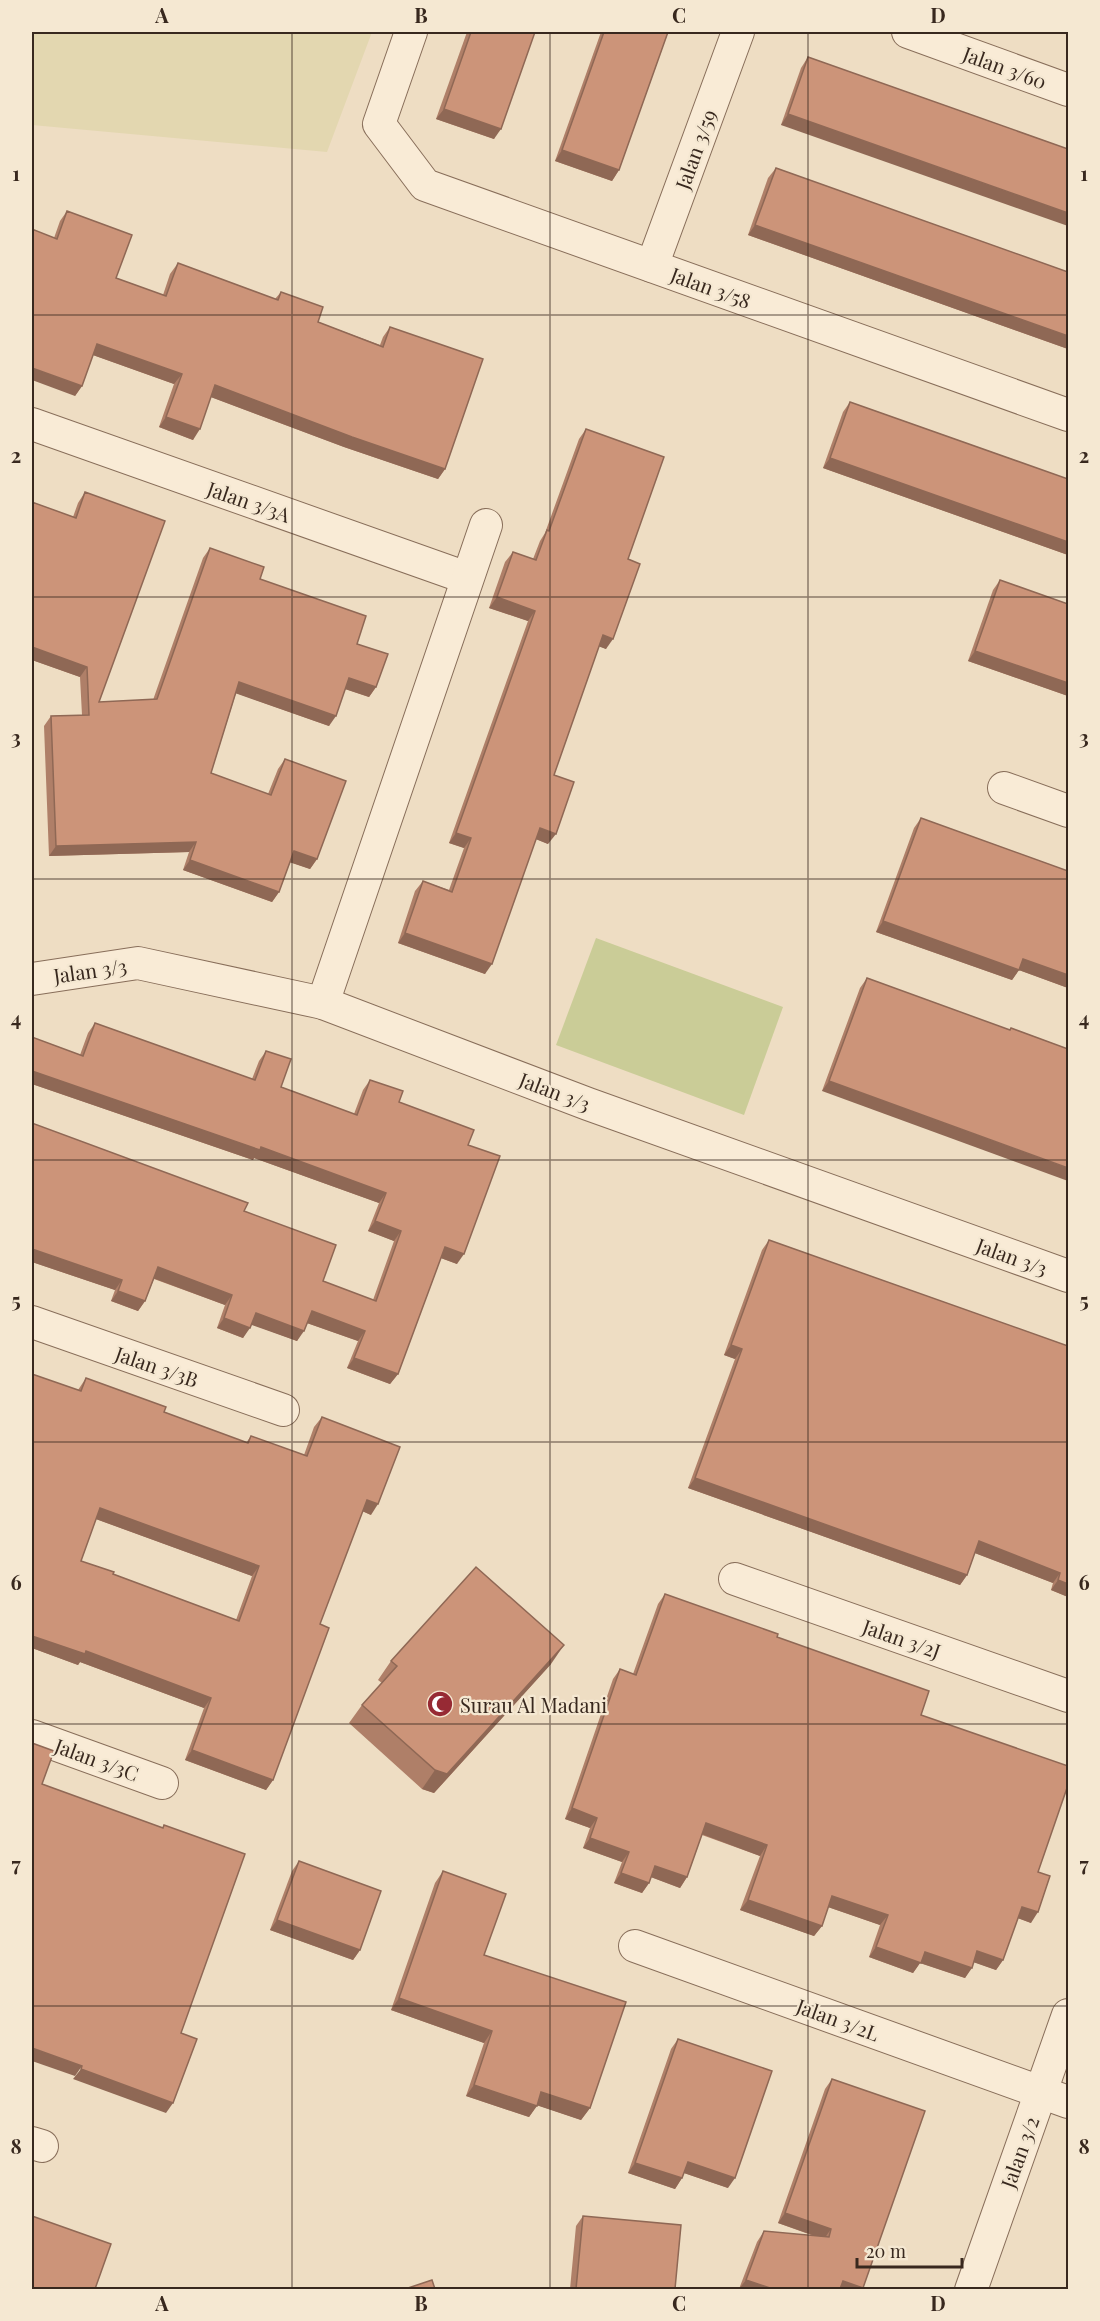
<svg xmlns="http://www.w3.org/2000/svg" width="1100" height="2321" viewBox="0 0 1100 2321" font-family="'Playfair Display',serif">
  <style>
    .farmland { fill: #e3d7b0 }
    .green { fill: #cacc97 }
    .lines { fill: none; stroke-linecap: round; stroke-linejoin: round }
    .street-casing { stroke: #886e5a; stroke-width: 34 }
    .street { stroke: #f9ebd6; stroke-width: 32 }
    .wall { fill: #af7f68; fill-rule: evenodd }
    .shaded-wall { fill: #8f6855 }
    .building { fill: #cc9479; stroke: #8f6855; stroke-width: 1.5; fill-rule: evenodd }
    .grid { fill: none; stroke: #38281e; stroke-width: 1.5; stroke-opacity: 0.55 }
    .labels { text-anchor: middle; dominant-baseline: central; stroke-width: 4.5; stroke-linejoin: round; paint-order: stroke }
    .street-label { font-size: 20px; fill: #38281e; stroke: #f5e8d2 }
    .poi-label { font-size: 20px; fill: #38281e; stroke: #f5e8d2; text-anchor: start }
    .neatline { fill: none; stroke: #38281e; stroke-width: 2 }
    .grid-label { font-size: 20px; text-anchor: middle; font-weight: bold; fill: #38281e }
  </style>
  <rect width="100%" height="100%" fill="#eeddc3"/>
  <polygon class="farmland" points="32,32 372,32 327,152 32,125"/>
  <polygon class="green" points="596,938 783,1007 744,1115 556,1045"/>
  <g class="lines">
    <g class="street-casing">
      <g id="street">
        <polyline points="411,32 379,124 425,185 1068,415"/>
        <polyline points="908,32 1068,90"/>
        <polyline points="652,266 738,32"/>
        <polyline points="32,424 467,578"/>
        <polyline points="1004,788 1068,811"/>
        <polyline points="32,979 138,963 323,1003 588,1104 1068,1276"/>
        <polyline points="323,1003 486,525"/>
        <polyline points="32,1322 283,1410"/>
        <polyline points="735,1579 1068,1696"/>
        <polyline points="32,1736 162,1783"/>
        <polyline points="635,1946 1068,2102"/>
        <polyline points="32,2143 42,2146"/>
        <polyline points="971,2290 1068,2015"/>
      </g>
    </g>
    <use href="#street" class="street"/>
  </g>
  <g class="wall">
    <polygon points="467,32 535,32 494,139 436,119"/>
    <polygon points="601,32 668,32 619,170 612,181 555,161"/>
    <polygon points="808,57 1068,149 781,125 801,68"/>
    <polygon points="776,168 1068,272 1068,349 748,235 768,178"/>
    <polygon points="67,211 116,278 163,295 170,274 178,263 275,299 281,292 318,322 380,345 383,337 390,327 445,469 438,479 344,447 211,397 193,440 159,427 174,384 93,355 82,386 75,396 54,238 60,221"/>
    <polygon points="850,402 1068,479 1068,555 823,468 843,412"/>
    <polygon points="586,429 628,559 606,649 599,646 554,775 548,844 536,839 485,974 398,943 415,891 423,881 449,890 464,848 449,843 528,621 489,608 505,562 513,552 533,559 540,541 545,533 579,439"/>
    <polygon points="85,492 99,702 153,700 203,558 210,548 260,579 357,644 376,687 369,697 345,689 329,726 236,693 211,773 268,794 278,769 285,759 317,859 310,869 290,862 279,892 272,902 183,870 189,852 49,856 44,726 51,716 82,715 80,677 32,660 32,502 73,517 78,503"/>
    <polygon points="1000,580 1068,604 1068,696 968,661 993,590"/>
    <polygon points="921,818 1068,871 1068,988 1019,970 1012,980 876,932 914,828"/>
    <polygon points="867,978 1009,1030 1011,1028 1068,1049 822,1091 860,988"/>
    <polygon points="95,1023 252,1079 259,1061 266,1051 281,1087 354,1114 363,1090 370,1080 399,1102 468,1145 457,1264 441,1258 398,1374 390,1384 347,1368 358,1341 307,1323 297,1341 251,1324 243,1338 217,1328 225,1305 154,1279 145,1301 138,1311 111,1301 115,1290 32,1262 244,1211 323,1281 373,1300 394,1241 368,1231 379,1203 254,1158 253,1160 32,1084 32,1037 80,1055 88,1033"/>
    <polygon points="769,1240 1068,1346 1068,1597 1051,1590 1053,1583 975,1553 967,1575 960,1585 688,1488 735,1359 724,1355 762,1250"/>
    <path d="M32,1374L78,1390L86,1378L164,1412L246,1443L251,1436L304,1455L314,1427L322,1417L371,1515L362,1511L320,1624L273,1780L266,1790L185,1760L204,1708L80,1662L78,1665L32,1648ZM96,1519L252,1576L236,1620L113,1574L81,1561Z"/>
    <polygon points="665,1594 777,1637 921,1715 1038,1872 1031,1923 1018,1918 1003,1960 996,1970 974,1962 965,1978 920,1963 913,1973 869,1957 880,1925 828,1907 822,1926 814,1936 740,1910 760,1856 702,1835 687,1877 680,1888 651,1877 649,1883 642,1893 614,1883 622,1862 583,1848 590,1828 565,1819 613,1679 620,1669 633,1674 658,1604"/>
    <polygon points="391,1661 551,1664 434,1793 422,1789 349,1723 362,1705 382,1683 378,1680"/>
    <polygon points="299,1861 360,1950 353,1960 270,1930 292,1871"/>
    <polygon points="443,1871 484,1955 590,2108 581,2120 537,2105 529,2117 466,2096 484,2043 391,2010 435,1883"/>
    <polygon points="678,2039 728,2188 684,2173 682,2178 675,2189 628,2173 671,2049"/>
    <polygon points="832,2079 863,2288 862,2289 739,2289 757,2242 764,2231 814,2236 778,2223 825,2089"/>
    <polygon points="583,2216 675,2289 570,2289 576,2226"/>
  </g>
  <g class="shaded-wall">
    <polygon points="444,109 501,129 494,139 436,119"/>
    <polygon points="788,114 1068,213 1068,226 781,125"/>
    <polygon points="562,150 619,170 612,181 555,161"/>
    <polygon points="755,225 1068,336 1068,349 748,235"/>
    <polygon points="97,344 182,374 174,384 90,354"/>
    <polygon points="32,368 82,386 75,396 32,380"/>
    <polygon points="215,385 445,469 438,479 344,447 208,396"/>
    <polygon points="166,417 200,429 193,440 159,427"/>
    <polygon points="830,458 1068,542 1068,555 823,468"/>
    <polygon points="497,597 535,611 528,621 489,608"/>
    <polygon points="603,635 613,639 606,649 595,645"/>
    <polygon points="32,647 87,667 80,677 32,660"/>
    <polygon points="975,651 1068,683 1068,696 968,661"/>
    <polygon points="349,678 376,687 369,697 342,688"/>
    <polygon points="239,682 336,716 329,726 232,692"/>
    <polygon points="540,828 556,834 548,844 533,838"/>
    <polygon points="456,833 471,838 464,848 449,843"/>
    <polygon points="196,842 189,852 49,856 56,846"/>
    <polygon points="294,851 317,859 310,869 286,861"/>
    <polygon points="190,860 279,892 272,902 183,870"/>
    <polygon points="883,921 1019,970 1012,980 876,932"/>
    <polygon points="405,933 492,964 485,974 398,943"/>
    <polygon points="1023,959 1068,975 1068,988 1016,969"/>
    <polygon points="32,1071 261,1147 386,1193 379,1203 254,1158 253,1160 32,1084"/>
    <polygon points="829,1081 1068,1168 1068,1181 822,1091"/>
    <polygon points="375,1221 401,1231 394,1241 368,1231"/>
    <polygon points="445,1247 464,1254 457,1264 438,1257"/>
    <polygon points="32,1249 122,1280 115,1290 32,1262"/>
    <polygon points="158,1267 232,1295 225,1305 150,1277"/>
    <polygon points="118,1291 145,1301 138,1311 111,1301"/>
    <polygon points="312,1311 365,1331 358,1341 304,1322"/>
    <polygon points="256,1313 304,1331 297,1341 249,1324"/>
    <polygon points="224,1318 250,1328 243,1338 217,1328"/>
    <polygon points="731,1345 742,1349 735,1359 724,1355"/>
    <polygon points="354,1358 398,1374 390,1384 347,1368"/>
    <polygon points="695,1478 967,1575 960,1585 688,1488"/>
    <polygon points="367,1500 378,1504 371,1515 360,1510"/>
    <polygon points="100,1508 259,1566 252,1576 93,1518"/>
    <polygon points="979,1541 1060,1573 1053,1583 972,1552"/>
    <polygon points="1058,1580 1068,1584 1068,1597 1051,1590"/>
    <polygon points="32,1636 86,1651 211,1698 204,1708 80,1662 78,1665 32,1648"/>
    <polygon points="564,1645 551,1664 434,1793 422,1789 435,1770"/>
    <polygon points="192,1750 273,1780 266,1790 185,1760"/>
    <polygon points="572,1808 597,1818 590,1828 565,1819"/>
    <polygon points="706,1823 767,1845 760,1856 699,1833"/>
    <polygon points="590,1838 629,1852 622,1862 583,1848"/>
    <polygon points="655,1866 687,1877 680,1888 648,1876"/>
    <polygon points="621,1873 649,1883 642,1893 614,1883"/>
    <polygon points="832,1896 888,1915 880,1925 825,1906"/>
    <polygon points="748,1900 822,1926 814,1936 740,1910"/>
    <polygon points="1022,1907 1038,1912 1031,1923 1015,1917"/>
    <polygon points="277,1920 360,1950 353,1960 270,1930"/>
    <polygon points="876,1947 925,1952 972,1968 965,1978 920,1963 913,1973 869,1957"/>
    <polygon points="977,1951 1003,1960 996,1970 970,1961"/>
    <polygon points="399,1998 492,2031 484,2043 391,2010"/>
    <polygon points="32,2048 82,2066 75,2076 32,2061"/>
    <polygon points="81,2069 173,2103 166,2113 73,2079"/>
    <polygon points="474,2085 537,2106 529,2117 466,2096"/>
    <polygon points="541,2092 590,2108 581,2120 533,2104"/>
    <polygon points="688,2162 735,2178 728,2188 681,2172"/>
    <polygon points="635,2163 682,2178 675,2189 628,2173"/>
    <polygon points="785,2213 831,2229 824,2239 778,2223"/>
    <polygon points="746,2280 773,2289 739,2289"/>
    <polygon points="843,2281 863,2288 862,2289 838,2289"/>
  </g>
  <g class="building">
    <polygon points="471,32 535,32 501,129 444,109"/>
    <polygon points="604,32 668,32 619,170 562,150"/>
    <polygon points="808,57 1068,149 1068,213 788,114"/>
    <polygon points="776,168 1068,272 1068,336 755,225"/>
    <polygon points="67,211 132,235 116,278 166,296 178,263 278,300 281,292 323,307 318,322 383,347 390,327 483,359 445,469 352,437 215,385 200,429 166,417 182,374 97,344 82,386 32,368 32,229 57,239"/>
    <polygon points="850,402 1068,479 1068,542 830,458"/>
    <polygon points="586,429 664,457 628,559 640,564 613,639 603,635 554,775 574,782 556,834 540,828 492,964 405,933 423,881 452,892 471,838 456,833 535,611 497,597 513,552 536,560 547,530 549,531"/>
    <polygon points="85,492 165,521 99,702 157,699 210,548 264,567 260,579 366,616 357,644 388,654 376,687 349,678 336,716 239,682 211,773 271,795 285,759 346,781 317,859 294,851 279,892 190,860 196,842 56,846 51,716 89,715 87,667 32,647 32,502 76,518"/>
    <polygon points="1000,580 1068,604 1068,683 975,651"/>
    <polygon points="921,818 1068,871 1068,975 1023,959 1019,970 883,921"/>
    <polygon points="867,978 1010,1030 1011,1028 1068,1049 1068,1168 829,1081"/>
    <polygon points="95,1023 255,1080 266,1051 291,1059 281,1087 357,1115 370,1080 403,1091 399,1102 474,1130 468,1145 500,1156 464,1254 445,1247 398,1374 354,1358 365,1331 312,1311 304,1331 256,1313 250,1328 224,1318 232,1295 158,1267 145,1301 118,1291 122,1280 32,1249 32,1123 248,1203 244,1211 336,1245 323,1281 376,1301 401,1231 375,1221 386,1193 261,1147 260,1150 32,1071 32,1037 83,1056"/>
    <polygon points="769,1240 1068,1346 1068,1584 1058,1580 1060,1573 979,1541 967,1575 695,1478 742,1349 731,1345"/>
    <path d="M32,1374L81,1391L86,1378L166,1407L164,1412L248,1443L251,1436L307,1456L322,1417L400,1447L378,1504L367,1500L320,1624L329,1628L273,1780L192,1750L211,1698L86,1651L85,1654L32,1636ZM100,1508L259,1566L239,1621L113,1574L114,1572L81,1561Z"/>
    <polygon points="476,1567 564,1645 447,1774 435,1770 362,1705 397,1666 391,1661"/>
    <polygon points="665,1594 778,1634 777,1637 929,1691 921,1715 1068,1766 1068,1785 1038,1872 1050,1876 1038,1912 1022,1907 1003,1960 977,1951 972,1968 925,1952 921,1963 876,1947 888,1915 832,1896 822,1926 748,1900 767,1845 706,1823 687,1877 655,1866 649,1883 621,1873 629,1852 590,1838 597,1818 572,1808 620,1669 636,1675"/>
    <polygon points="32,1743 54,1751 42,1784 163,1828 164,1825 245,1854 181,2033 197,2039 173,2103 81,2069 82,2066 32,2048"/>
    <polygon points="299,1861 381,1891 360,1950 277,1920"/>
    <polygon points="443,1871 506,1894 484,1955 626,2002 590,2108 541,2092 537,2106 474,2085 492,2031 399,1998"/>
    <polygon points="678,2039 772,2071 735,2178 688,2162 682,2178 635,2163"/>
    <polygon points="832,2079 925,2111 863,2288 843,2281 840,2289 773,2289 746,2280 764,2231 829,2237 831,2229 785,2213"/>
    <polygon points="32,2216 111,2244 95,2289 32,2289"/>
    <polygon points="583,2216 681,2225 675,2289 576,2289"/>
    <polygon points="432,2280 435,2289 405,2289"/>
  </g>
  <path class="grid" d="M292,32V2290M550,32V2290M808,32V2290M32,315H1068M32,597H1068M32,879H1068M32,1160H1068M32,1442H1068M32,1724H1068M32,2006H1068"/>
  <defs>
    <g id="mosque-disc" transform="scale(1.35)"><circle r="9.5" fill="#972a34" stroke="#f5e8d2"/><path d="M3.5-4.9A6 6 0 1 0 3.5 4.9A5 5 0 1 1 3.5-4.9Z" fill="#fff"/></g>
  </defs>
  <g fill-rule="evenodd">
    <use href="#mosque-disc" x="440" y="1704"/>
  </g>
  <g class="labels">
    <g class="street-label">
      <text transform="translate(1005 67) rotate(20)">Jalan 3/60</text>
      <text transform="translate(695 149) rotate(-70)">Jalan 3/59</text>
      <text transform="translate(711 287) rotate(20)">Jalan 3/58</text>
      <text transform="translate(249 501) rotate(19)">Jalan 3/3A</text>
      <text transform="translate(90 970) rotate(-8)">Jalan 3/3</text>
      <text transform="translate(555 1091) rotate(21)">Jalan 3/3</text>
      <text transform="translate(1012 1256) rotate(20)">Jalan 3/3</text>
      <text transform="translate(157 1366) rotate(19)">Jalan 3/3B</text>
      <text transform="translate(902 1638) rotate(19)">Jalan 3/2J</text>
      <text transform="translate(97 1759) rotate(20)">Jalan 3/3C</text>
      <text transform="translate(838 2019) rotate(20)">Jalan 3/2L</text>
      <text transform="translate(1019 2152) rotate(-70)">Jalan 3/2</text>
    </g>
    <g class="poi-label">
      <text x="460" y="1704">Surau Al Madani</text>
    </g>
  </g>
  <rect width="1100" height="2321" fill="none" stroke="#f5e8d2" stroke-width="66"/>
  <path d="M857 2258v9h105v-9" fill="none" stroke="#38281e" stroke-width="3"/>
  <text x="866" y="2258" font-size="18" fill="#38281e" stroke="#f5e8d2" stroke-width="4.5" paint-order="stroke">20 m</text>
  <rect x="33" y="33" width="1034" height="2255" class="neatline"/>
  <g class="grid-label">
    <text x="162" y="23">A</text>
    <text x="421" y="23">B</text>
    <text x="679" y="23">C</text>
    <text x="938" y="23">D</text>
    <text x="16" y="181">1</text>
    <text x="1084" y="181">1</text>
    <text x="16" y="463">2</text>
    <text x="1084" y="463">2</text>
    <text x="16" y="745">3</text>
    <text x="1084" y="745">3</text>
    <text x="16" y="1026">4</text>
    <text x="1084" y="1026">4</text>
    <text x="16" y="1308">5</text>
    <text x="1084" y="1308">5</text>
    <text x="16" y="1590">6</text>
    <text x="1084" y="1590">6</text>
    <text x="16" y="1872">7</text>
    <text x="1084" y="1872">7</text>
    <text x="16" y="2154">8</text>
    <text x="1084" y="2154">8</text>
    <text x="162" y="2311">A</text>
    <text x="421" y="2311">B</text>
    <text x="679" y="2311">C</text>
    <text x="938" y="2311">D</text>
  </g>
</svg>
